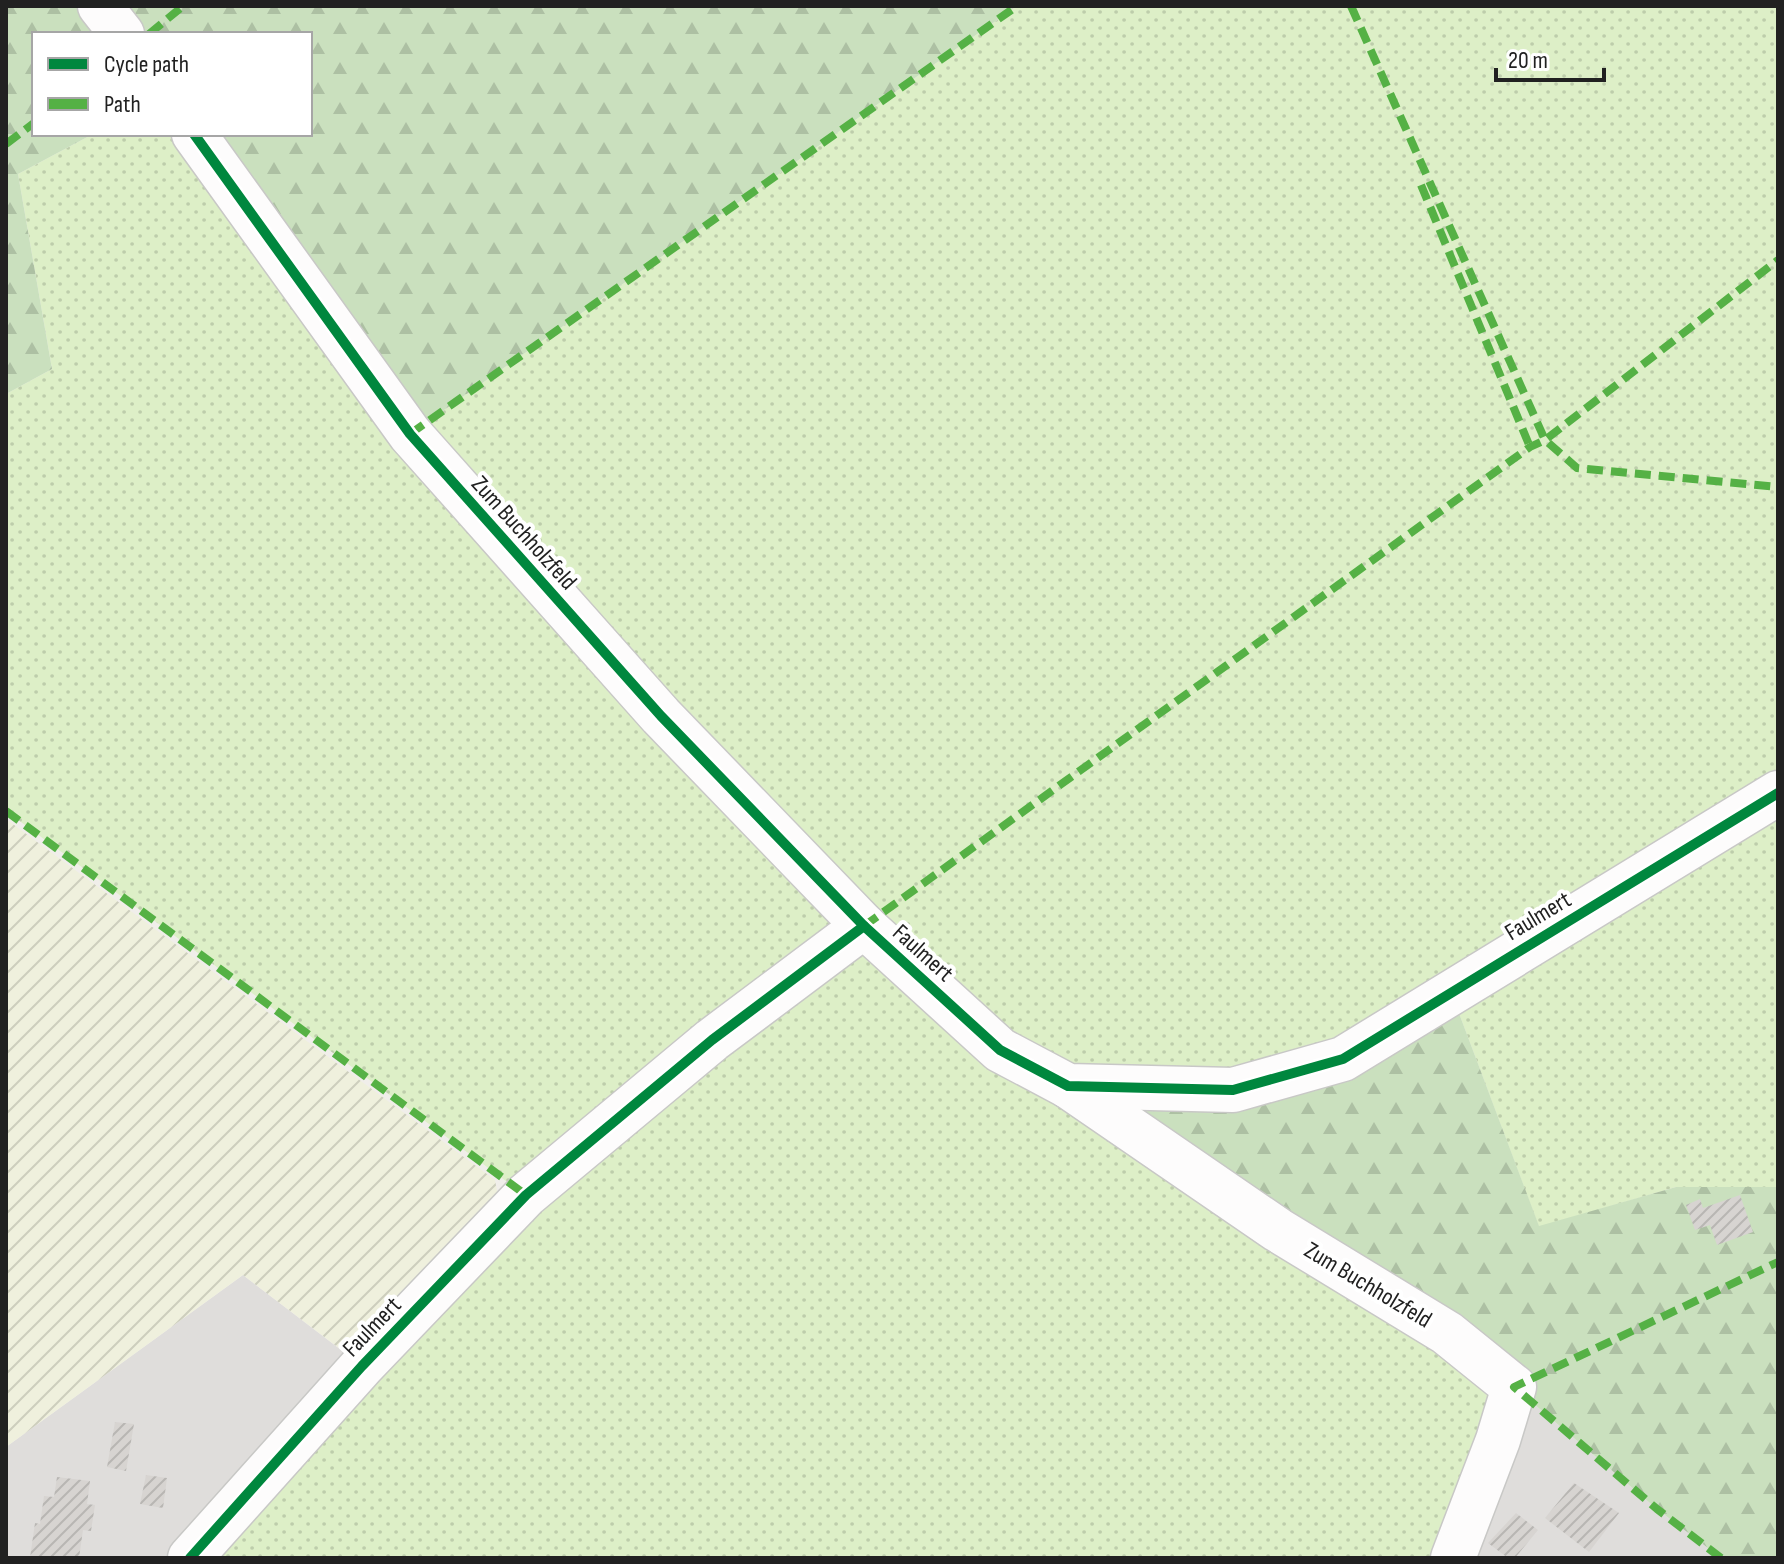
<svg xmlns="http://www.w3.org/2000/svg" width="1784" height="1564" viewBox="0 0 1784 1564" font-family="'Sofia Sans Condensed',sans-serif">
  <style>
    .residential { fill: #dfdddb }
    .farmland { fill: url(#farmland-furrows) }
    .grass { fill: url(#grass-dots) }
    .forest { fill: url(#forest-firs) }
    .building { fill: url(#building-hatch) }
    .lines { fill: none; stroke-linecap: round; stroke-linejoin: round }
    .minor-casing { stroke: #c8c8c6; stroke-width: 47 }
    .minor { stroke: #fdfcfc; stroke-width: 44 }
    .quiet { stroke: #55b145; stroke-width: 8; stroke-dasharray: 16 8; stroke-linecap: butt }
    .cycleway-casing { stroke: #fff; stroke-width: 15 }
    .cycleway { stroke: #00873e; stroke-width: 10 }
    .labels { text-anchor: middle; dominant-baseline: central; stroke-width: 8; stroke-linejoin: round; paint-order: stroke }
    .street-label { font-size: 24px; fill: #212121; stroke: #fff }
  </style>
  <defs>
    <pattern id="farmland-furrows" width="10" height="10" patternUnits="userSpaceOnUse" patternTransform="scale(2)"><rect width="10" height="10" fill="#eff0dd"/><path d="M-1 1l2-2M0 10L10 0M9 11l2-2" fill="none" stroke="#cdcebd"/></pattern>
    <pattern id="grass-dots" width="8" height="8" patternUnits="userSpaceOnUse" patternTransform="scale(2)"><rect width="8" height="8" fill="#ddefc7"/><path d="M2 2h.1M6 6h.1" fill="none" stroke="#bdcdab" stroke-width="1.8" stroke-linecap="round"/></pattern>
    <pattern id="forest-firs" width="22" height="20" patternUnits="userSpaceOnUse" patternTransform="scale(2)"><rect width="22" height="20" fill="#cae0be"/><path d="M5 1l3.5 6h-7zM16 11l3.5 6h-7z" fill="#adc0a3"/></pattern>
    <pattern id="building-hatch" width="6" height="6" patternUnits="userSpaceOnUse" patternTransform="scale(2)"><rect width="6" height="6" fill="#d7d4d1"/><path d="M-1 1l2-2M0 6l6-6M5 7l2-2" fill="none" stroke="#b8b6b3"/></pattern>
  </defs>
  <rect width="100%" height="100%" fill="#f0eeea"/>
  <g class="residential">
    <polygon points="243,1275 362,1366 190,1558 6,1558 6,1447"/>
    <polygon points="1514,1387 1657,1509 1721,1558 1453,1558"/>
  </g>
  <polygon class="farmland" points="6,819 495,1180 499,1201 348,1355 243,1275 6,1447"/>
  <polygon class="grass" points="1017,6 1778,6 1778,1187 1676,1187 1539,1227 1451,992 1514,1387 1453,1558 190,1558 525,1195 6,811 6,394 52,369 18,174 93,134 194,134 410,434"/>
  <g class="forest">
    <polygon points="6,6 1017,6 410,434 194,134 310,134 310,34 34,34 34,134 93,134 18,174 52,369 6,394"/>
    <polygon points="1451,992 1539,1226 1676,1187 1778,1187 1778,1558 1721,1558 1657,1509 1514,1387 1068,1086 1233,1090"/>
  </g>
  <g class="building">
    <polygon points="1740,1195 1753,1232 1717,1245 1710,1225 1695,1230 1686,1205 1700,1199 1703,1208"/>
    <polygon points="115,1422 134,1424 126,1471 107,1467"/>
    <polygon points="146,1475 167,1478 163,1508 140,1504"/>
    <polygon points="57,1477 90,1481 87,1504 95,1505 91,1531 83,1530 79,1558 30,1558 35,1523 40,1524 44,1496 54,1497"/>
    <polygon points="1574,1483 1619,1513 1589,1552 1545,1518"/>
    <polygon points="1516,1513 1538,1530 1515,1558 1508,1558 1488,1543"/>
  </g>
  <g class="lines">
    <g class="minor-casing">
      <g id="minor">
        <polyline points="100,6 122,34"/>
        <polyline points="194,134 410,434 661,716 864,926 1000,1050 1068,1086 1233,1090 1343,1059 1778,793"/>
        <polyline points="1068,1086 1278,1230 1447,1333 1514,1387 1498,1440 1453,1558"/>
        <polyline points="190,1558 362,1366 526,1195 712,1040 864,926"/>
      </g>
    </g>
    <use href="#minor" class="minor"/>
    <g class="quiet">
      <polyline points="1351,6 1545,440 1577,468 1778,487"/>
      <polyline points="149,34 183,6"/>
      <polyline points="6,144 34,123"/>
      <polyline points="1421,185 1530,447"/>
      <polyline points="410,434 1017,6"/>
      <polyline points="6,811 526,1195"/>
      <polyline points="864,926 1530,447 1545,440 1778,260"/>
      <polyline points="1721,1558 1657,1509 1514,1387 1778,1262"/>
    </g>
    <g class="cycleway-casing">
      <g id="cycleway">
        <polyline points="194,134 410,434 661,716 864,926 1000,1050 1068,1086 1233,1090 1343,1059 1778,793"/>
        <polyline points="190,1558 362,1366 526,1195 712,1040 864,926"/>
      </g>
    </g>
    <use href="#cycleway" class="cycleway"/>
  </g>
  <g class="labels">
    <g class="street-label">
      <text transform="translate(524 533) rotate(48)">Zum Buchholzfeld</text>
      <text transform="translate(1538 916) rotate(-31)">Faulmert</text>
      <text transform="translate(923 953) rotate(42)">Faulmert</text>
      <text transform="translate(1368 1285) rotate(31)">Zum Buchholzfeld</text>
      <text transform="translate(372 1327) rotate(-46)">Faulmert</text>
    </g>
  </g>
  <rect width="1784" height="1564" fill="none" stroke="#212121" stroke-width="16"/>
  <rect x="32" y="32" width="280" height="104" fill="#ffffff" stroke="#a6a6a6" stroke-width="2"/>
  <rect x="48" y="58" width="40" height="12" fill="#00873e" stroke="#a6a6a6" stroke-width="2"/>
  <text x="104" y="72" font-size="24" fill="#212121">Cycle path</text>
  <rect x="48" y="98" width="40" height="12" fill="#55b145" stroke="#a6a6a6" stroke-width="2"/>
  <text x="104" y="112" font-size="24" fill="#212121">Path</text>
  <path d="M1496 68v12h108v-12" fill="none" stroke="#212121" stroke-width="4"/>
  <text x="1508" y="68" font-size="24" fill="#212121" stroke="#ffffff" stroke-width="6" paint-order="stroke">20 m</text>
</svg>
